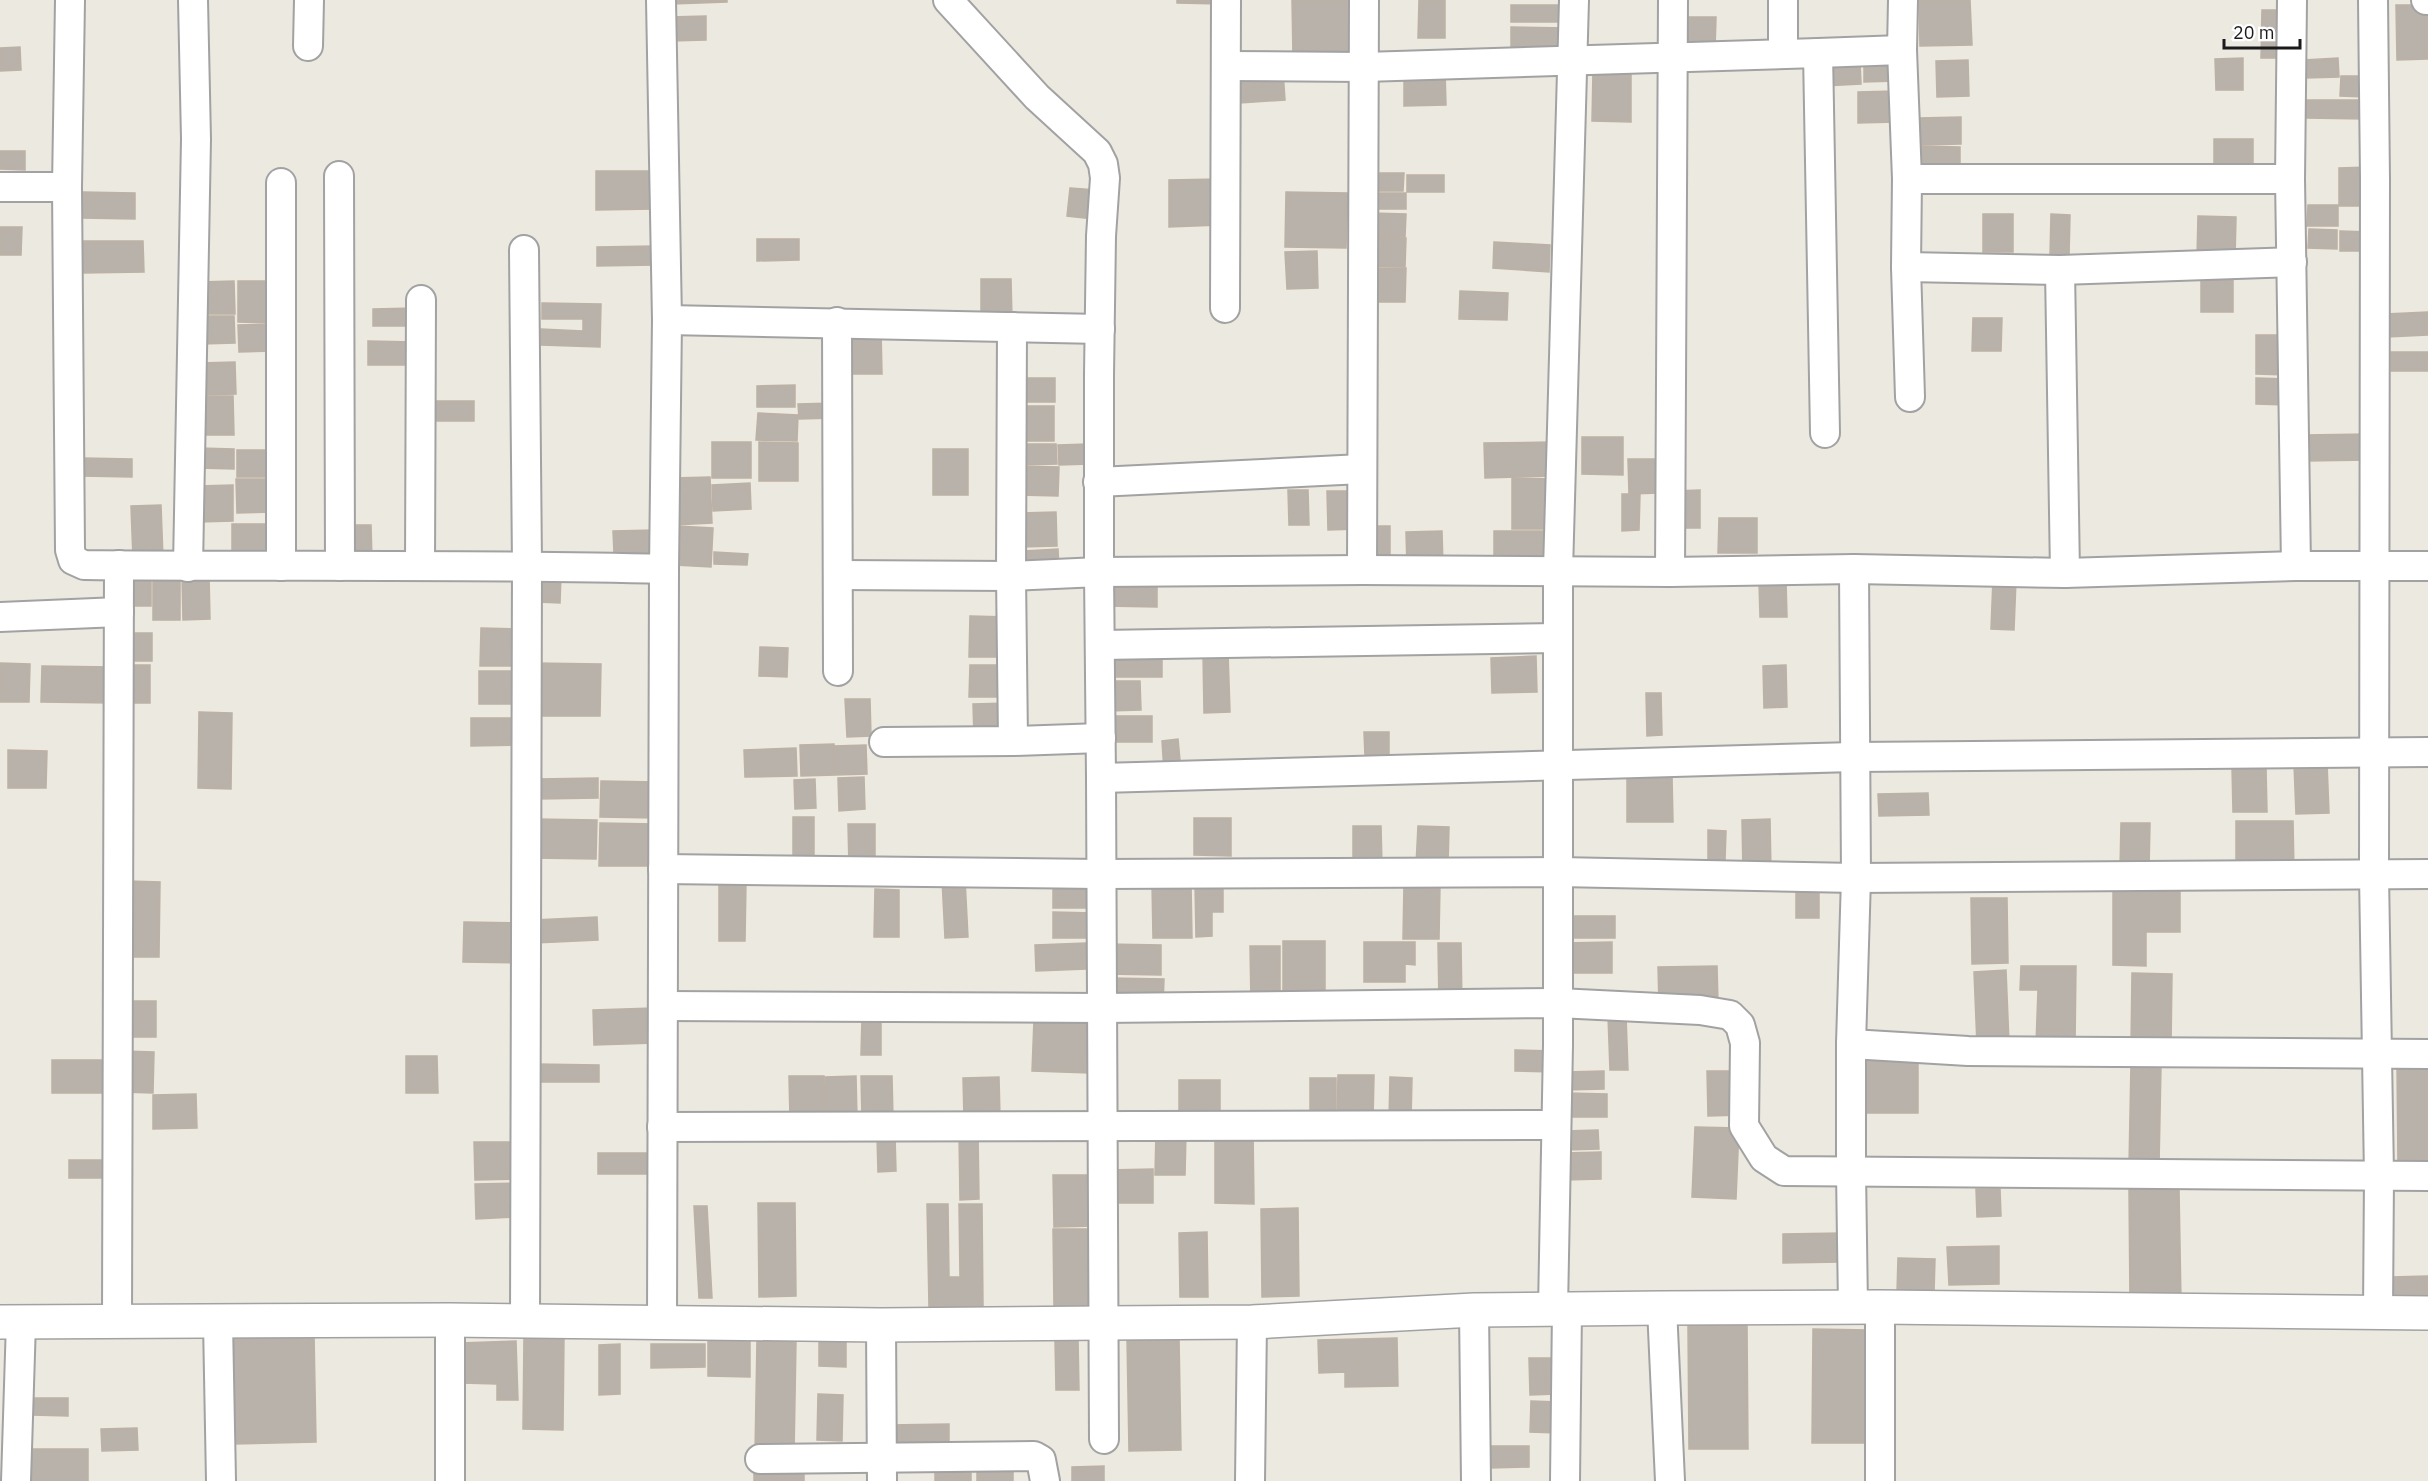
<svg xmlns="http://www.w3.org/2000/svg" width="2428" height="1481" viewBox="0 0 2428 1481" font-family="'IBM Plex Sans',sans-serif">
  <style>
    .building { fill: #b8b2aa; stroke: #bcb1a4; stroke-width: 1.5 }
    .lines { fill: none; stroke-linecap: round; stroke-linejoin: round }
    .minor-casing { stroke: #a2a2a2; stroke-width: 32 }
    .tertiary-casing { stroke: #a2a2a2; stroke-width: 36 }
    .minor { stroke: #fff; stroke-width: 28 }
    .tertiary { stroke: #fff; stroke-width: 33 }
  </style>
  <rect width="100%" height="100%" fill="#ece9e0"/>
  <g class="building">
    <polygon points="672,0 727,0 727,2 672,4"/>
    <polygon points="1177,0 1221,0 1221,4 1177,3"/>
    <polygon points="1292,0 1349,0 1350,55 1293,56"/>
    <polygon points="1419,0 1445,0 1445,38 1418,38"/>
    <polygon points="1919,0 1970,0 1972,45 1920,46"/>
    <rect x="1511" y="5" width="56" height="17"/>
    <polygon points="2396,5 2428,5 2428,59 2397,60"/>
    <polygon points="2262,10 2290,10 2290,58 2261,58"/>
    <polygon points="706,16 706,40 670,41 670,17"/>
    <polygon points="1683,17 1716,17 1715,49 1683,49"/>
    <polygon points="1511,27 1566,28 1565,50 1511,50"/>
    <polygon points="20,47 21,70 0,71 0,48"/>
    <polygon points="2243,58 2243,90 2216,90 2215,59"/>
    <polygon points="2338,58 2339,77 2305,78 2304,60"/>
    <polygon points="1968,60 1969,96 1937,97 1936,61"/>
    <polygon points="1860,61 1861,84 1823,86 1822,63"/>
    <polygon points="1864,61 1896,63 1896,81 1864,82"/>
    <polygon points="1283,71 1285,100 1240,103 1238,75"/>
    <polygon points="1404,71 1445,71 1446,105 1404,106"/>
    <polygon points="1593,71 1631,72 1631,122 1592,121"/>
    <polygon points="2341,76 2365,76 2365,97 2340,96"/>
    <polygon points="1895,91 1895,122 1858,123 1858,92"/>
    <polygon points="2306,100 2365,100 2365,119 2306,118"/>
    <polygon points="1961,117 1961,144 1920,145 1919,118"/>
    <polygon points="2214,139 2253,139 2253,177 2214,178"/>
    <polygon points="1921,146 1960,147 1960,177 1920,177"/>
    <polygon points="0,151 25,151 25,170 0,169"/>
    <polygon points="2369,167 2370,206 2339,206 2339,168"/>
    <polygon points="596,171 654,171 654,209 596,210"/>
    <polygon points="1367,173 1404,173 1403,191 1368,191"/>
    <rect x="1407" y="175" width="37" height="17"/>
    <polygon points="1219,179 1220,225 1169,227 1169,180"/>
    <polygon points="1070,188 1096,190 1093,219 1067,216"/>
    <polygon points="82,192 135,193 135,219 82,218"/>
    <polygon points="1286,192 1348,193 1346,248 1285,247"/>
    <rect x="1369" y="193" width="37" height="16"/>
    <polygon points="2308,205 2338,205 2338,226 2307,226"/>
    <polygon points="1371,213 1406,214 1405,237 1371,236"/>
    <rect x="1983" y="214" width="30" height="38"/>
    <polygon points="2051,214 2070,215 2069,256 2050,256"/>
    <polygon points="2198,216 2236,217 2235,258 2197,257"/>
    <polygon points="0,227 22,227 21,255 0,255"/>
    <polygon points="2309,229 2337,230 2337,249 2308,248"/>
    <polygon points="2340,231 2369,232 2369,251 2340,251"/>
    <polygon points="1370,237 1406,238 1405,267 1370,266"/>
    <polygon points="757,239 799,239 799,260 757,261"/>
    <polygon points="82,241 143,241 144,272 82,273"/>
    <polygon points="1494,242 1550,245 1549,272 1493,268"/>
    <polygon points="654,246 655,265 597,266 597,247"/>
    <polygon points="1317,251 1318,288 1287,289 1285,252"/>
    <polygon points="1369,268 1406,268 1405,302 1370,302"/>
    <polygon points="981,279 1011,279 1012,319 981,320"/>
    <rect x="2201" y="279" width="32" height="33"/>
    <polygon points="234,281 235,314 200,314 200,282"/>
    <polygon points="238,281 275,281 275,323 238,322"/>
    <polygon points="1460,291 1508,293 1507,320 1459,319"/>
    <polygon points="542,303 601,304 600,347 541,345 541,329 583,331 583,319 542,319"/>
    <polygon points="416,308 416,326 373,326 373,309"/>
    <polygon points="2428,312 2428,335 2387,337 2386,314"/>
    <polygon points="200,316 234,316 235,343 201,344"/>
    <polygon points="1973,318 2002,318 2001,351 1972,351"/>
    <polygon points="275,324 276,351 239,352 238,325"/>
    <polygon points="843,330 881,330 882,374 843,374"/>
    <polygon points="2256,335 2289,335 2288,375 2256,374"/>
    <polygon points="368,341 414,342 413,365 368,365"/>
    <rect x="2391" y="352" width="37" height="19"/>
    <polygon points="235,362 236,394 200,395 200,363"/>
    <rect x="1018" y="378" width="37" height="24"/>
    <polygon points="2256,378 2288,379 2288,405 2256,404"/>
    <polygon points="795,385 795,407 757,407 757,386"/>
    <polygon points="203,396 233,396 234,435 203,435"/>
    <rect x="426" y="401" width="48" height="20"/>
    <polygon points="834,403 834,418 799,419 798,404"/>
    <rect x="1019" y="406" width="35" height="35"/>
    <polygon points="758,413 798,415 797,441 756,440"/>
    <polygon points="2369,434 2369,460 2306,461 2305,435"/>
    <polygon points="1582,437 1623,437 1623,475 1582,474"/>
    <rect x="712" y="442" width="39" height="36"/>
    <polygon points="759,442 798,443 798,481 759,481"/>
    <polygon points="1552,442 1553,476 1485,478 1484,443"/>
    <polygon points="1018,444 1056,444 1057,464 1019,465"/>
    <polygon points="1088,444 1089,464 1059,465 1058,445"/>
    <polygon points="199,448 234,449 234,469 199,468"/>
    <rect x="933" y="449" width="35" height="46"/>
    <rect x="237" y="450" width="36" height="27"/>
    <polygon points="83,458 132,459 132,477 82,476"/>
    <polygon points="1628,459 1659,459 1660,493 1629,494"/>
    <polygon points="1020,466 1059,467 1058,496 1019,495"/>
    <polygon points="710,477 712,523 675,525 673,478"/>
    <polygon points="1512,478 1553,479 1552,529 1512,529"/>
    <polygon points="236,479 273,479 273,512 237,513"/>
    <polygon points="750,483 751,509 713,511 712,485"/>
    <polygon points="233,485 233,521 198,522 198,486"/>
    <polygon points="1288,490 1308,490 1309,525 1289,525"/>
    <polygon points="1700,490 1700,528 1674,528 1674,491"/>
    <polygon points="1327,491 1359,491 1359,529 1328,530"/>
    <polygon points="1622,494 1640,494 1639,530 1622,531"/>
    <polygon points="161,505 163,558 133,559 131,506"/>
    <polygon points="1056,512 1057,546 1021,547 1020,513"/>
    <polygon points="1719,518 1757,518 1757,553 1718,553"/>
    <polygon points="232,524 270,524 270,557 232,556"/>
    <polygon points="347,525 371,525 372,559 348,559"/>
    <polygon points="677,526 713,528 711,567 675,565"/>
    <rect x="1366" y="526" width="24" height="39"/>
    <polygon points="655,530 655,552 614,553 613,531"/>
    <polygon points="1442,531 1443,566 1407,567 1406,532"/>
    <rect x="1494" y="531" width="60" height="35"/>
    <polygon points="1058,549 1059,569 1025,570 1024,551"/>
    <polygon points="714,552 748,554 747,565 714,564"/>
    <rect x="121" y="571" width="30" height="35"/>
    <polygon points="180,571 180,620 153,620 153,572"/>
    <polygon points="539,575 561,575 560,603 538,602"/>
    <polygon points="1107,575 1157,577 1157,607 1106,606"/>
    <polygon points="182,576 209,576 210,619 183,620"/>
    <polygon points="1993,579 2016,580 2014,630 1991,629"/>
    <polygon points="1786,581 1787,617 1760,617 1759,582"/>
    <polygon points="970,616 1008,617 1007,657 969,657"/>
    <polygon points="481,628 518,629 518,666 480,666"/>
    <rect x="122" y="633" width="30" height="28"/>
    <polygon points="760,647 788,648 787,677 759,676"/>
    <rect x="1108" y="648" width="54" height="29"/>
    <polygon points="1228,652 1230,712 1204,713 1203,653"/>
    <polygon points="1536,656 1537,692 1492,693 1491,658"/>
    <polygon points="0,663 30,664 29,702 0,702"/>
    <polygon points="534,663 601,664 600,716 534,716"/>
    <rect x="121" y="665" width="29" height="38"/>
    <polygon points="970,665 1009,665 1009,697 969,697"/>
    <polygon points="1786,665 1787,707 1764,708 1763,666"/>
    <polygon points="42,666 112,667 111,703 41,702"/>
    <rect x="479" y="671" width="36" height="33"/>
    <polygon points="1108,681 1140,681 1141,710 1108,711"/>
    <polygon points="1646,693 1661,693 1662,735 1647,736"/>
    <polygon points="845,699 870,699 871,736 847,737"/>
    <polygon points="1009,703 1010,736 974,737 973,704"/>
    <polygon points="199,712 232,713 231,789 198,788"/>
    <rect x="1107" y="716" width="45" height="26"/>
    <polygon points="471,718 517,718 517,745 471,746"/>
    <polygon points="1364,732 1389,732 1389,756 1365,756"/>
    <polygon points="1178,739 1181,771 1164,772 1162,741"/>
    <polygon points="834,744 835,775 801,776 800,745"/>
    <polygon points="866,745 867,774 836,775 834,746"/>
    <polygon points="796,748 797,776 745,777 744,750"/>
    <polygon points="8,750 47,751 46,788 8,788"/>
    <polygon points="2327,763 2329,813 2296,814 2294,764"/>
    <polygon points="2232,767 2266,767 2267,812 2233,812"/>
    <polygon points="1672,776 1673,822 1627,822 1627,777"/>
    <polygon points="864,777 865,809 839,811 838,778"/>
    <polygon points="598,778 598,798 538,799 538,779"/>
    <polygon points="815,779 816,808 795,809 794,780"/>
    <polygon points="601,781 656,782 655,818 600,817"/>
    <polygon points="1928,793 1929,815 1879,816 1878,794"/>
    <polygon points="793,817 814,817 814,865 793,866"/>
    <polygon points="1194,818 1231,818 1231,856 1194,855"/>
    <polygon points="535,819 597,820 596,859 535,858"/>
    <polygon points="1770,819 1771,872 1743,873 1742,820"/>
    <polygon points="2236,821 2293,821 2294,870 2236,870"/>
    <polygon points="600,823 656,824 655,866 599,866"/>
    <polygon points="2121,823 2150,823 2149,870 2120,870"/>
    <polygon points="848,824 875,824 875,866 849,867"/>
    <polygon points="1353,826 1381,826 1382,865 1353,865"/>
    <polygon points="1418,826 1449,827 1448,866 1416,865"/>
    <polygon points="1708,830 1726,831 1725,860 1708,859"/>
    <polygon points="942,879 965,879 968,937 945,938"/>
    <polygon points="128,881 160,882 159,957 126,957"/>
    <polygon points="719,881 746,881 745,941 719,941"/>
    <polygon points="1053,882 1093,882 1092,908 1053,908"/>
    <polygon points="1152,883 1191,883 1192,938 1153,938"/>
    <polygon points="1223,883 1223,912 1212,912 1212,936 1196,937 1195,884"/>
    <polygon points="1404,884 1440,884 1439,939 1403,939"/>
    <polygon points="875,889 899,890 899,937 874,937"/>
    <rect x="1796" y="889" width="23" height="29"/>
    <polygon points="2113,890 2180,890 2180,932 2146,932 2146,966 2113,965"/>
    <polygon points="1971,898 2007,898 2008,963 1972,964"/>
    <polygon points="1053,912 1092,913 1091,938 1053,938"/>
    <polygon points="1569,916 1615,916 1615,938 1570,938"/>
    <polygon points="597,917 598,940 535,943 534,920"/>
    <polygon points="464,922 518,923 517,963 463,962"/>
    <rect x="1283" y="941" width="42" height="62"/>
    <polygon points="1364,942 1415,942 1415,965 1405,964 1405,982 1364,982"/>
    <polygon points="1612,942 1612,973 1565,973 1564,943"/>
    <polygon points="1086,943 1086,969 1036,971 1035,945"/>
    <polygon points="1438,943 1461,943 1462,1004 1439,1005"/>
    <polygon points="1106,944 1161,945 1161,975 1106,974"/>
    <polygon points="1250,946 1280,946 1280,1002 1251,1002"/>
    <polygon points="1717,966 1718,1003 1659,1004 1658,967"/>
    <polygon points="2021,966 2076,966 2075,1045 2036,1044 2038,990 2020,990"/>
    <polygon points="2006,970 2009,1043 1977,1045 1974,972"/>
    <polygon points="2132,973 2172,974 2171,1047 2131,1046"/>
    <polygon points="1110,978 1164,979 1163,1006 1110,1006"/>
    <polygon points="122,1001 156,1001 156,1037 123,1037"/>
    <polygon points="653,1008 655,1043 594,1045 593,1010"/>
    <polygon points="1608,1016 1626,1016 1628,1070 1610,1070"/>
    <polygon points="862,1018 881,1019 881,1055 861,1055"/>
    <polygon points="1034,1020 1091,1021 1090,1073 1032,1071"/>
    <polygon points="1515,1050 1553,1051 1553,1072 1515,1071"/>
    <polygon points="122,1051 154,1052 153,1093 121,1092"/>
    <polygon points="406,1056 437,1056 438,1093 406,1093"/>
    <polygon points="1866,1059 1918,1060 1918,1113 1866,1113"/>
    <polygon points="52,1060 112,1060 113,1093 52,1093"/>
    <polygon points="536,1064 599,1065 599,1082 536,1082"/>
    <polygon points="2131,1064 2161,1065 2159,1166 2129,1166"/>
    <polygon points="2397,1066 2428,1066 2428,1164 2398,1164"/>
    <polygon points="1604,1071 1604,1089 1566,1090 1566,1072"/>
    <polygon points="1707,1071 1740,1071 1741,1115 1708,1116"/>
    <polygon points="1338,1075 1374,1075 1373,1120 1337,1120"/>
    <polygon points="789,1076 824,1076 825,1118 790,1119"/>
    <polygon points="856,1076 857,1118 826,1118 825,1077"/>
    <polygon points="861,1076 892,1076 893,1119 862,1119"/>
    <polygon points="999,1077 1000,1117 964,1118 963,1078"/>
    <polygon points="1390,1077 1412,1078 1411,1120 1389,1120"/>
    <rect x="1310" y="1078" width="26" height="39"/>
    <rect x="1179" y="1080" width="41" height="38"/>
    <polygon points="1567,1093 1607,1094 1607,1117 1567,1117"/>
    <polygon points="196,1094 197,1128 153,1129 153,1095"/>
    <polygon points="1695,1127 1739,1128 1736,1199 1692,1197"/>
    <polygon points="1215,1130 1253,1130 1254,1204 1215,1203"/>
    <polygon points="1598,1130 1599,1149 1566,1150 1565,1131"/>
    <polygon points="978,1132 979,1199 960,1200 959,1133"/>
    <polygon points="1156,1132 1186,1133 1185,1175 1155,1175"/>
    <polygon points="877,1136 895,1136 896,1171 878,1172"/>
    <polygon points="474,1142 515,1142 515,1179 475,1180"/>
    <polygon points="1601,1152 1601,1179 1565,1180 1564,1153"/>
    <polygon points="598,1153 650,1153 651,1174 598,1174"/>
    <rect x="69" y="1160" width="44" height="18"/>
    <polygon points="1153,1169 1153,1203 1108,1203 1108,1170"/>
    <polygon points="1053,1175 1094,1175 1094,1226 1054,1227"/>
    <polygon points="516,1183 516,1217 476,1219 475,1184"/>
    <polygon points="1976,1189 2000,1189 2001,1216 1977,1217"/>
    <polygon points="2129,1189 2179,1189 2181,1302 2130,1302"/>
    <polygon points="758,1203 795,1203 796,1296 759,1297"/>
    <polygon points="927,1204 948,1204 949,1277 960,1277 959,1204 982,1204 983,1306 929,1307"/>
    <polygon points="694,1206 707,1206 712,1298 699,1298"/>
    <polygon points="1298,1208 1299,1296 1262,1297 1261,1209"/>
    <polygon points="1053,1229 1094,1229 1095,1306 1054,1307"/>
    <polygon points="1207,1232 1208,1297 1180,1297 1179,1233"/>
    <polygon points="1841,1233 1841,1262 1783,1263 1783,1234"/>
    <polygon points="1999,1246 1999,1284 1949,1285 1947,1247"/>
    <polygon points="1898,1258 1935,1259 1934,1293 1897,1292"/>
    <polygon points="2428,1276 2428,1303 2393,1305 2392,1277"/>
    <polygon points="1747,1325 1748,1449 1689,1449 1688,1326"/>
    <polygon points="1813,1329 1868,1330 1867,1443 1812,1443"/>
    <polygon points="314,1334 316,1442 233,1444 231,1336"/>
    <polygon points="819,1335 846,1335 846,1367 819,1366"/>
    <polygon points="524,1336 564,1336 563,1430 523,1429"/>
    <polygon points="1127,1338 1179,1338 1181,1450 1129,1451"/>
    <polygon points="1397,1338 1398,1386 1345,1387 1345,1372 1319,1373 1318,1340"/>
    <polygon points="1055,1339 1078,1339 1079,1390 1056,1390"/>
    <polygon points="708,1340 750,1341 750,1377 708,1376"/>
    <polygon points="757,1340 796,1341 794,1454 755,1453"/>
    <polygon points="516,1341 518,1400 497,1400 497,1384 462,1383 460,1343"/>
    <polygon points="620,1344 620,1394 599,1395 599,1345"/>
    <polygon points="651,1344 705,1344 705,1367 651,1368"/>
    <polygon points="1529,1358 1555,1358 1556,1394 1530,1395"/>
    <polygon points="818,1394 843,1395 842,1441 817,1440"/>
    <polygon points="32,1398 68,1398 68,1416 32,1415"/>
    <polygon points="1531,1401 1557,1402 1557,1433 1530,1432"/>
    <polygon points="949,1424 949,1451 889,1450 889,1425"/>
    <polygon points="137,1428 138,1450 102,1451 101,1429"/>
    <polygon points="1490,1446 1529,1446 1529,1467 1490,1468"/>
    <rect x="25" y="1449" width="63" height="32"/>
    <rect x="977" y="1462" width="36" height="19"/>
    <rect x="754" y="1464" width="50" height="17"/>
    <polygon points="1104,1466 1104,1481 1072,1481 1072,1467"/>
    <polygon points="935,1472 971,1473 971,1481 935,1481"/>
  </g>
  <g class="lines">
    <g class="minor-casing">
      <g id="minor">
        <path d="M70,0L67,187L70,550L73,560L84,565C277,567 471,564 664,569L667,320L661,0"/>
        <polyline points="948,0 1037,97 1097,152 1103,164 1105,178 1101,236 1099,375 1099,572 1362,570 1670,572 1854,569 2065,573 2296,566 2428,566"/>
        <polyline points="1783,0 1783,52"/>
        <polyline points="1903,0 1902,50 1907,179 1906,267 1910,397"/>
        <polyline points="2292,0 2290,179 2296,566"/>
        <polyline points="2373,0 2375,179 2374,875 2379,1176 2378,1313"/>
        <polyline points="2426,0 2428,0"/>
        <polyline points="308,46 309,0"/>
        <polyline points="1818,53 1902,50"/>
        <polyline points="1227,66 1364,67 1818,53 1825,433"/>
        <polyline points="339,176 340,566"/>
        <polyline points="1907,179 2290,179"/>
        <polyline points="281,183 281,566"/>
        <polyline points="0,187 67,187"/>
        <polyline points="524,250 527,565 525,1321"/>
        <polyline points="1906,267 2060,270 2292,262"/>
        <polyline points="2060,270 2065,573"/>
        <polyline points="1225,308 1226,0"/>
        <polyline points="667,320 1100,329"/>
        <polyline points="837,322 838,671"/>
        <polyline points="1012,327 1011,576 1013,741"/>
        <polyline points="1098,482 1362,469"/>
        <polyline points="420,566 421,300"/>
        <polyline points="188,567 196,139 193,0"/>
        <polyline points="1362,570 1364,0"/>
        <polyline points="1670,572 1673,0"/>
        <polyline points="839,575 1011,576 1099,572 1101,778 1854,757 2428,752"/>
        <polyline points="0,617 119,612"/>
        <polyline points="1100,645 1558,638"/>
        <polyline points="884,742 1013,741 1101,738"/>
        <polyline points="1101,778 1104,1439"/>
        <polyline points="663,869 1100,874 1559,872 1856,878 2428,874"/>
        <polyline points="663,1006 1102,1008 1558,1003 1700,1010 1730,1015 1740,1025 1745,1043 1744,1126 1764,1158 1784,1171 2428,1176"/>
        <polyline points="1851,1044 1968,1051 2428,1054"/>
        <polyline points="662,1127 1556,1125"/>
        <polyline points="1853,1307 1851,1172 1851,1044 1856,878 1854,569"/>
        <polyline points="1662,1308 1670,1481"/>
        <polyline points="1553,1309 1558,1045 1558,571 1574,0"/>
        <polyline points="1474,1310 1476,1481"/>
        <polyline points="450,1320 450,1481"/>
        <polyline points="117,1322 119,565"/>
        <polyline points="218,1322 221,1481"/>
        <polyline points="662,1322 664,569"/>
        <polyline points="881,1325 882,1481"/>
        <polyline points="760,1459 1034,1456 1041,1460 1045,1481"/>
        <polyline points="16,1481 21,1322"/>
        <polyline points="1250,1481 1252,1322"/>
        <polyline points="1565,1481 1567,1309"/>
        <polyline points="1880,1481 1880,1307"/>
      </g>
    </g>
    <g class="tertiary-casing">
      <polyline id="tertiary" points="0,1322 450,1320 881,1325 1104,1323 1252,1322 1474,1310 1662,1308 1880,1307 2428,1313"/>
    </g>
    <use href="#minor" class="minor"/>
    <use href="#tertiary" class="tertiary"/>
  </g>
  <path d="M2224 39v9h76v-9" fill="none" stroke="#1b1b1b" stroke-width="3"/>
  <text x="2233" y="39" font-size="18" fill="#1b1b1b" stroke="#ffffff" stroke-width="4.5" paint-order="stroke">20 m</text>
</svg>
